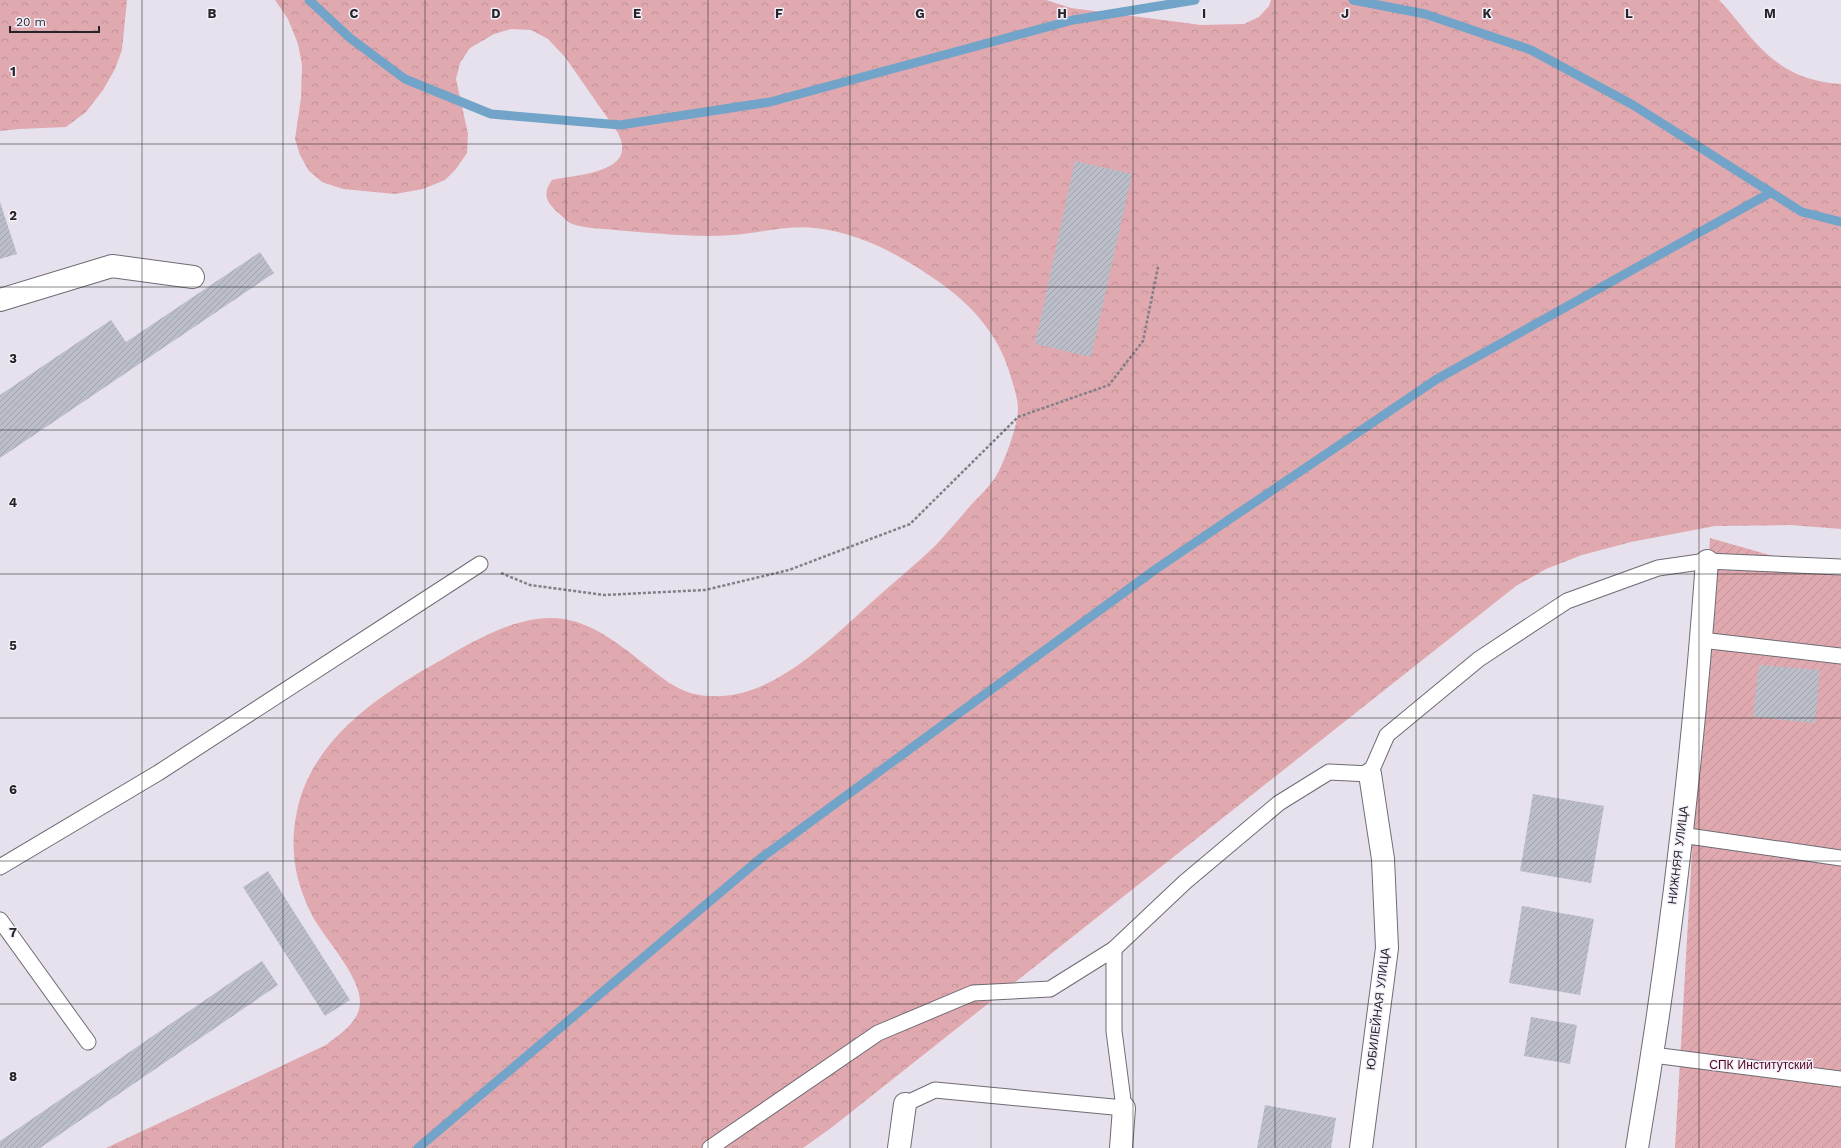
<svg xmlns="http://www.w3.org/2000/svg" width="1841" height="1148" viewBox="0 0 1841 1148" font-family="'Work Sans',sans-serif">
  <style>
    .forest { fill: url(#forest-crowns) }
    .garden { fill: url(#garden-furrows) }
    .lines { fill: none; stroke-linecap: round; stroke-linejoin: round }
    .stream { stroke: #71a4c8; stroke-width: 9 }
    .building { fill: url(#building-hatch) }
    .lane-casing { stroke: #6f6b74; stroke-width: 17 }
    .street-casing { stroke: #6f6b74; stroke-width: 24 }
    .path { stroke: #827f86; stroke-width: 2.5; stroke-dasharray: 3 2; stroke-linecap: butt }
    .lane { stroke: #fff; stroke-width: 15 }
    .street { stroke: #fff; stroke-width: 22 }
    .grid { fill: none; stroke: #252427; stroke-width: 1; stroke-opacity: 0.55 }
    .labels { text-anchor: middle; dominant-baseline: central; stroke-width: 3; stroke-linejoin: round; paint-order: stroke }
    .street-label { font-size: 12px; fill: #252427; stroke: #f3eef9 }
    .park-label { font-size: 12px; fill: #53081e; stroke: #f3eef9 }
    .grid-label { font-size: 13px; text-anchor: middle; font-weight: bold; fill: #252427; stroke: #f3eef9; stroke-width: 3; stroke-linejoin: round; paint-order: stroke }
  </style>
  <defs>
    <pattern id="forest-crowns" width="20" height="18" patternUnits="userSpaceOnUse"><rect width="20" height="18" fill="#e0a9af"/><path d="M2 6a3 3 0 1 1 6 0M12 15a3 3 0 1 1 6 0" fill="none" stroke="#c09197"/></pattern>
    <pattern id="garden-furrows" width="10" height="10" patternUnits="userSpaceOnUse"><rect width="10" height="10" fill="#e0a9af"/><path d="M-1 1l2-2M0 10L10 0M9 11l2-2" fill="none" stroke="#c09197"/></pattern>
    <pattern id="building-hatch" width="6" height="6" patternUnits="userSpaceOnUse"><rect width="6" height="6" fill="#bbbec9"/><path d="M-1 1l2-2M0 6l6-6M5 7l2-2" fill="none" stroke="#a1a3ad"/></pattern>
  </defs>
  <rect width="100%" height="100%" fill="#e6e1ec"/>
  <g class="forest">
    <polygon points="0,0 127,0 122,50 115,69 103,90 86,112 66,127 19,129 0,131"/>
    <path d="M275,0H1046L1071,8L1201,25L1244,24L1259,17L1269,6L1271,0H1719C1729,10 1738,22 1747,33C1774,65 1798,81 1841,84V529L1790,525L1715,526L1631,542L1582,555L1546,569L1516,586L831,1128L803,1148H106L326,1045C340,1034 358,1023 360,1004C362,978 325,939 313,917C295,883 289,849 297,811C312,738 382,693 443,659C456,651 470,643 483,637C557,601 589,619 648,667C673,687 689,698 722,696C740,695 757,689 774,680C811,660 842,629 873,601C894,582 915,565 935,546C947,533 959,519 971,505C979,496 988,488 995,478C1004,464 1018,425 1018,409C1018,398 1013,384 1010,374C999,335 971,304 939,282C902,256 861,233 815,228C788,225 760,233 733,235C694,238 655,233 615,230C601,228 583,229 570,223C567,221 559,213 556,211C545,200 543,193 552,180C572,175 626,174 622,145C622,141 619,136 618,133L565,57L548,39L531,30L511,29L494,34L470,48L460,63L456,79L468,134L467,153L456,169L445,180L423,189L395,194L343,189L322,182L309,171L300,155L295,139L301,98L302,65L298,44L288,19Z"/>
  </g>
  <polygon class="garden" points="1710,538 1832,573 1841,574 1841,1148 1675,1148"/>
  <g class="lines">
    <g class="stream">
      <polyline points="309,0 350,38 405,79 491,114 620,125 770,102 1073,20 1195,0"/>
      <polyline points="1353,0 1425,14 1531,50 1633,105 1802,212 1841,222"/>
      <polyline points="418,1148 761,858 1156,569 1437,379 1770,193"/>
    </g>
  </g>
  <g class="building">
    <polygon points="1075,161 1132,174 1091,357 1035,344"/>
    <polygon points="0,202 17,254 0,259"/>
    <polygon points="260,252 274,273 0,458 0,395 111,320 126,342"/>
    <polygon points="1759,665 1820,670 1815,723 1753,717"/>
    <polygon points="1533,794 1604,806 1591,883 1520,871"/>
    <polygon points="268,871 350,1000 325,1016 243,887"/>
    <polygon points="1522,906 1594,919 1580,995 1509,983"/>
    <polygon points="262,961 278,985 40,1148 0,1148 0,1141"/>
    <polygon points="1531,1017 1577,1025 1570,1064 1524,1056"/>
    <polygon points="1265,1105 1336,1118 1331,1148 1257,1148"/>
  </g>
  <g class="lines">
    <g class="lane-casing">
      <g id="lane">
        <polyline points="1701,640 1841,656"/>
        <polyline points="1681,835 1841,858"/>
        <polyline points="0,867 158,773 480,564"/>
        <polyline points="0,920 88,1042"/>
        <polyline points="1653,1055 1841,1079"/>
        <polyline points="905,1104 935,1090 1124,1108 1114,1031 1114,949"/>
        <polyline points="710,1148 878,1033 973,993 1050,989 1114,949 1185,882 1279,803 1329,772 1370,774 1387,735 1479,659 1567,601 1658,568 1707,561 1841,567"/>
      </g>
    </g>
    <g class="street-casing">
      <g id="street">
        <polyline points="0,300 112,266 193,277"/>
        <polyline points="899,1148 905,1104"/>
        <polyline points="1121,1148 1124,1108"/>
        <polyline points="1361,1148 1387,948 1383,859 1370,774"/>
        <path d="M1637,1148C1670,954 1693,757 1707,561"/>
      </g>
    </g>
    <polyline class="path" points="501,573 530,585 604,595 705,590 789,570 910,524 1018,417 1109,385 1143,341 1158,267"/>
    <use href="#lane" class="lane"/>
    <use href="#street" class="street"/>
  </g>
  <path class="grid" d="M142,0V1148M283,0V1148M425,0V1148M566,0V1148M708,0V1148M850,0V1148M991,0V1148M1133,0V1148M1275,0V1148M1416,0V1148M1558,0V1148M1699,0V1148M0,144H1841M0,287H1841M0,430H1841M0,574H1841M0,718H1841M0,861H1841M0,1004H1841"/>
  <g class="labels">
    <g class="street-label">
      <text transform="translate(1678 855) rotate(-83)">НИЖНЯЯ УЛИЦА</text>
      <text transform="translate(1378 1009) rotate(-83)">ЮБИЛЕЙНАЯ УЛИЦА</text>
    </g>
    <g class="park-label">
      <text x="1761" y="1065">СПК Институтский</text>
    </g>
  </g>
  <g class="grid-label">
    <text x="212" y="18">B</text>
    <text x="354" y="18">C</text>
    <text x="496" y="18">D</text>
    <text x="637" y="18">E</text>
    <text x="779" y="18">F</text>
    <text x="920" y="18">G</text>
    <text x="1062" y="18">H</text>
    <text x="1204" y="18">I</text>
    <text x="1345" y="18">J</text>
    <text x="1487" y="18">K</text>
    <text x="1629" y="18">L</text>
    <text x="1770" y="18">M</text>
    <text x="13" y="76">1</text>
    <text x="13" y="220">2</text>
    <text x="13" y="363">3</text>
    <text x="13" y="507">4</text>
    <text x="13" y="650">5</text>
    <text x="13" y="794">6</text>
    <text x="13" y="937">7</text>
    <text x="13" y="1081">8</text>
  </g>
  <path d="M10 26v6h89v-6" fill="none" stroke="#252427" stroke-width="2"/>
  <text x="16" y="26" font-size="12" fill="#252427" stroke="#f3eef9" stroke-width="3" paint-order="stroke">20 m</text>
</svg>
